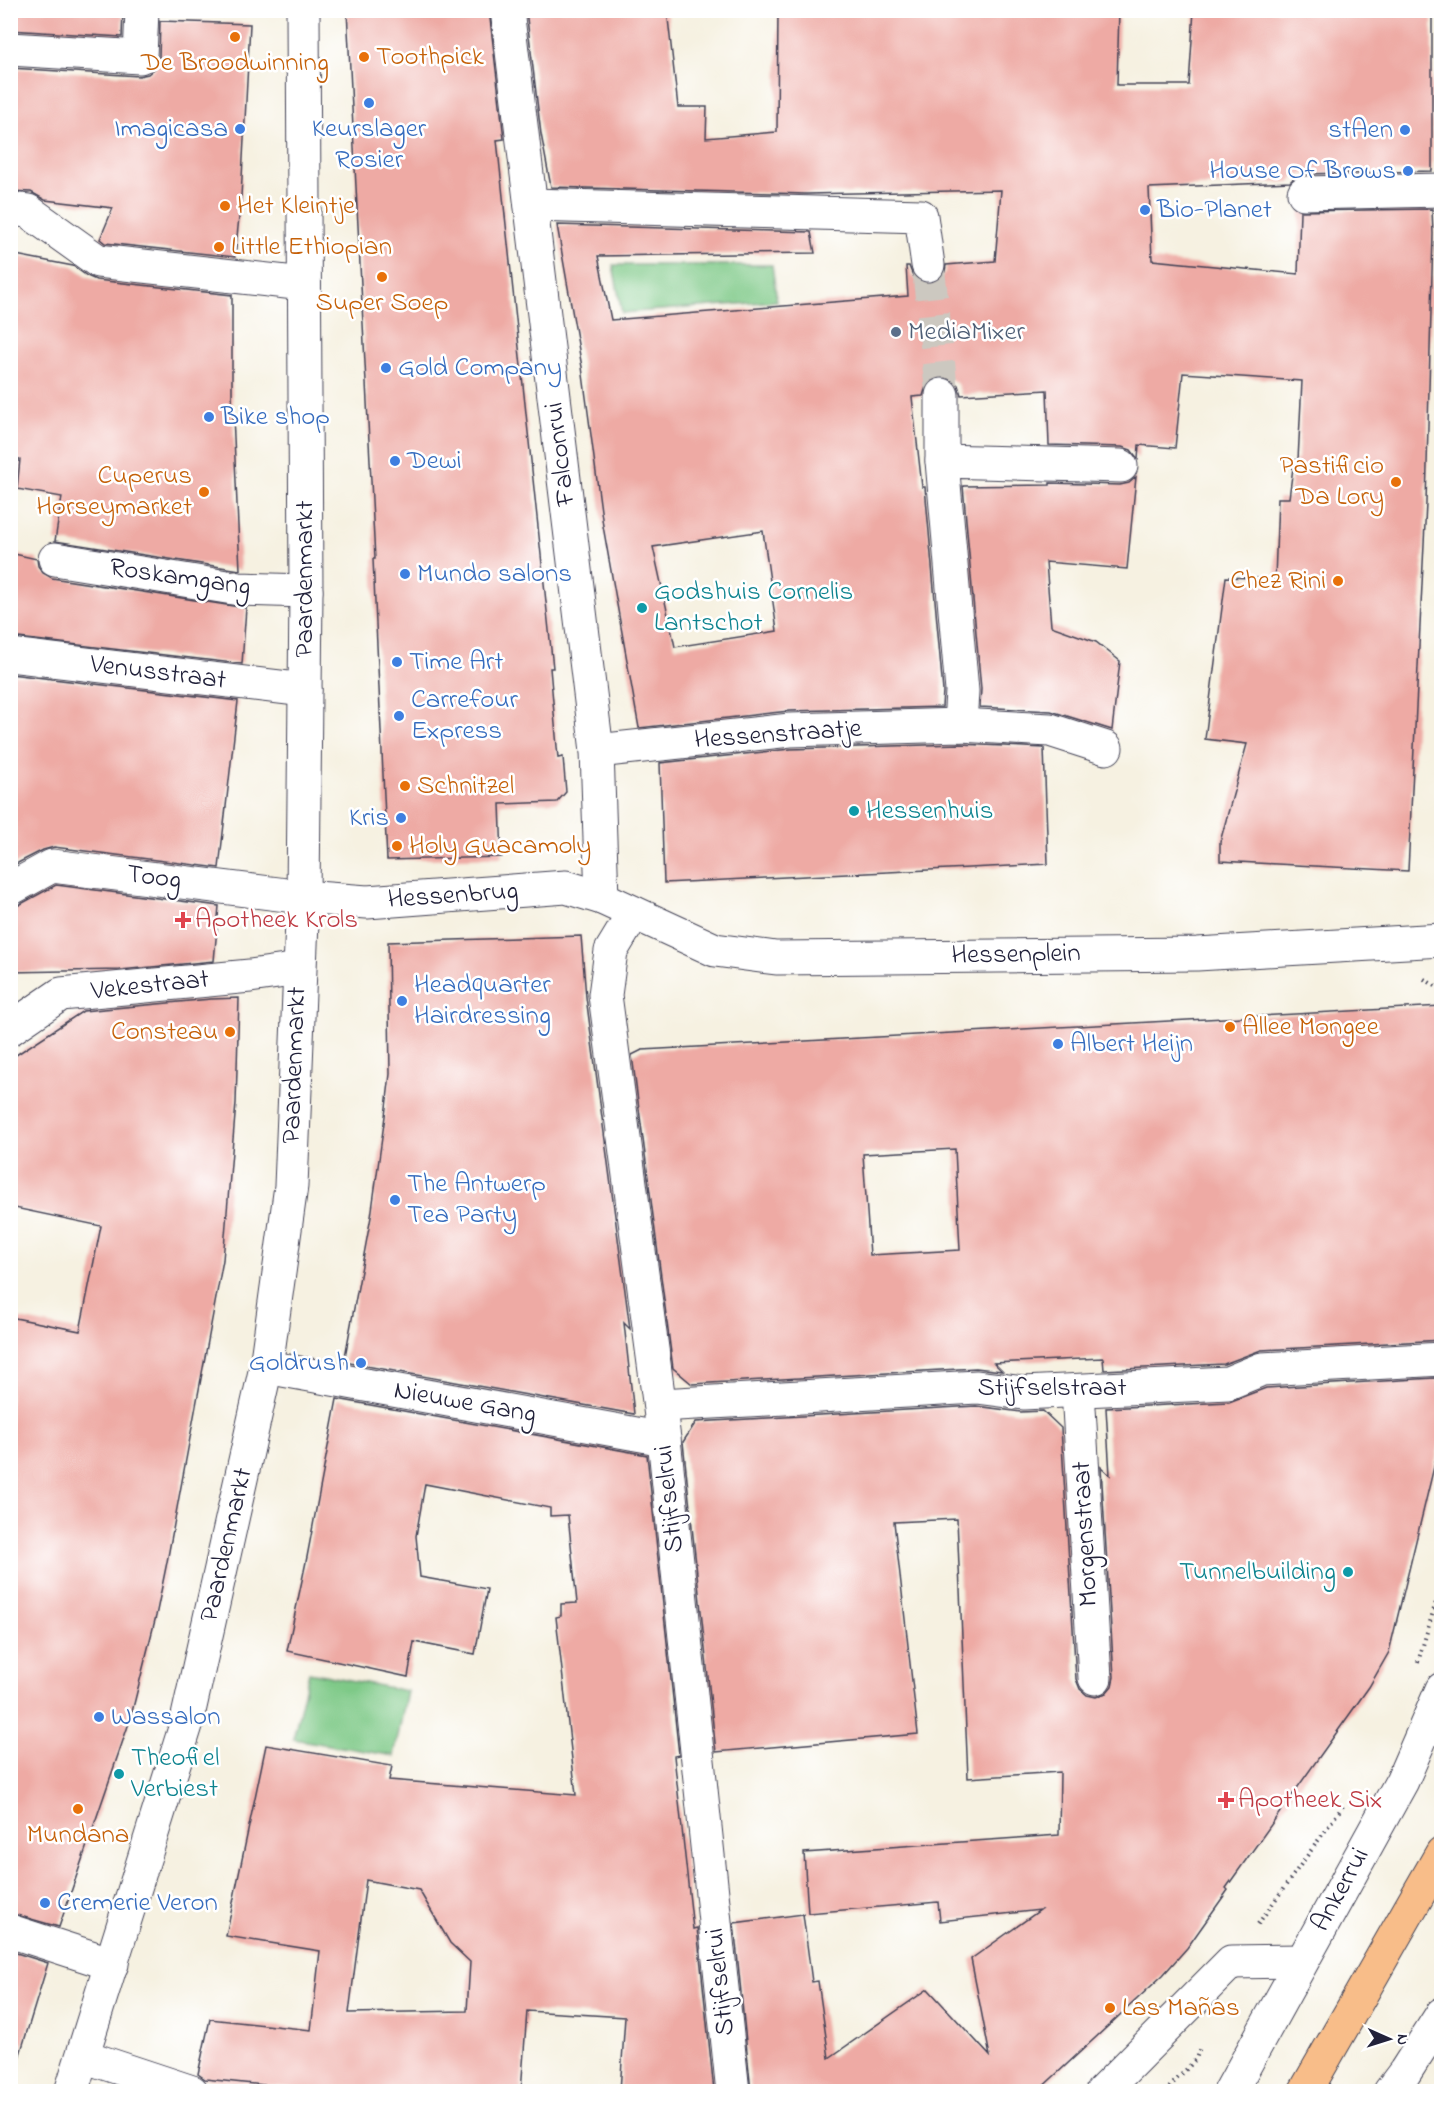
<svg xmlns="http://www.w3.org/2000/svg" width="1452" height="2102" viewBox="0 0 1452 2102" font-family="'Indie Flower',sans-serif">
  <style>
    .green { fill: #7ec987; stroke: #507661; stroke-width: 1.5 }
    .building { fill: #eeaaa4; fill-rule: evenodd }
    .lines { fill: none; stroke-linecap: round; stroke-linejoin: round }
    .minor-tunnel { stroke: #ccc8c0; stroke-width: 33; stroke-dasharray: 33 16; stroke-linecap: butt }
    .minor-casing { stroke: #424154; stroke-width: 35 }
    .major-casing { stroke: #424154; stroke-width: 35 }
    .path { stroke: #424154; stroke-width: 4; stroke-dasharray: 1.5 4.5; stroke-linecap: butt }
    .minor { stroke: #fff; stroke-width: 33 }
    .major { stroke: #f8bd89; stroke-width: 33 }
    .food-dot { fill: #e8710a; stroke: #fff; stroke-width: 2 }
    .shop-dot { fill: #3f7fe0; stroke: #fff; stroke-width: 2 }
    .service-dot { fill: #5c6f8a; stroke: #fff; stroke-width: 2 }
    .culture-dot { fill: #0f9aa8; stroke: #fff; stroke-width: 2 }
    .health-dot { fill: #e0444e; stroke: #fff; stroke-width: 2 }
    .labels { text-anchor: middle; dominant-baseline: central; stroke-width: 5; stroke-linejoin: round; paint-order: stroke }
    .food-label { font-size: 27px; fill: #c56008; stroke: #fff; text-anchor: start }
    .shop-label { font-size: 27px; fill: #366cbe; stroke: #fff; text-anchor: start }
    .service-label { font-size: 27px; fill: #4e5e75; stroke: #fff; text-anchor: start }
    .street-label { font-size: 27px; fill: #22223b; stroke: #fff }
    .culture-label { font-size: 27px; fill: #0d838f; stroke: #fff; text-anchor: start }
    .health-label { font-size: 27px; fill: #be3a42; stroke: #fff; text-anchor: start }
  </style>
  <rect width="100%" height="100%" fill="#fff"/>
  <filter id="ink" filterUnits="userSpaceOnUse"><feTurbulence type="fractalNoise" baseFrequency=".0167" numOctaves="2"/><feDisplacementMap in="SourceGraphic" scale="12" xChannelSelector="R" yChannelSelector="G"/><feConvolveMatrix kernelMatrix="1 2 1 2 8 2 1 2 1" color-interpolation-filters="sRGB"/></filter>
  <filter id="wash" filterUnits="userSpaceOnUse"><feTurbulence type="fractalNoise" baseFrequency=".008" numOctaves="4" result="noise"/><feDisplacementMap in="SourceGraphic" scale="24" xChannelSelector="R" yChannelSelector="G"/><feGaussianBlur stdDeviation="1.35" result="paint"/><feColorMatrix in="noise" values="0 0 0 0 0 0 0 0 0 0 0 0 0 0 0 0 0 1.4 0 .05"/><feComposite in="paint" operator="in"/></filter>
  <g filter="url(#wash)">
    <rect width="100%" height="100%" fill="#f6f1e1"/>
    <g class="green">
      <polygon points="613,265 772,265 777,301 622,313"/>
      <polygon points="309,1672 407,1691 394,1756 293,1739"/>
    </g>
    <g id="blocks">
      <g class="building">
        <polygon points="10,10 123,10 122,37 10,30"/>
        <polygon points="347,10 489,10 504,139 497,140 553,668 550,668 558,758 563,757 566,792 557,802 500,804 502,857 387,860 373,559 375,559"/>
        <path d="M526,10H667L678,107H707L706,138L777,132L778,10H1119L1117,85H1189L1194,10H1432V171L1304,174L1295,177L1290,182L1149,188L1152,260L1298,274L1300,211L1432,209L1433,234L1426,503L1408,871L1220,861V842L1247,744L1205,739L1226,577L1275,579L1278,498H1289L1294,460H1298L1302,381L1183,373L1175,448L1139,445L1138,459L1131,450L1122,447L1049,445L1047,390L961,395L958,385L951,379L943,376L933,379L926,386L923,396L912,397L922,487H925L943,691L942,707L789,711L639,728L603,526L582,367L557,225L811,232L815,253L598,256L611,320L908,296L906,266H909L913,276L921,282L930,284L940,279L945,272L946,265L995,261L1001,190L806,194L551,187L541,134ZM763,531L777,631L675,647L653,547Z"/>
        <polygon points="160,21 250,24 241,197 235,257 105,243 100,239 113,208 45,200 31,192 10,191 10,68 139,76 148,74 155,68 159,58"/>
        <polygon points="16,255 73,266 87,276 96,280 232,295 232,393 240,570 55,541 62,497 17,489 20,459 10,457 10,283"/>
        <polygon points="1136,477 1127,569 1046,562 1051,626 1096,642 1120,661 1112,730 1051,711 980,707 981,689 963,486 1050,485 1050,483 1120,485 1129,483"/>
        <polygon points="10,553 37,559 38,566 43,573 52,578 246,608 242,664 10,637"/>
        <polygon points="10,674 238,701 219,868 54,847 43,850 10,867"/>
        <polygon points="960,744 1044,748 1048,864 664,883 660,763 791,749"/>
        <polygon points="56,885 219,906 214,961 120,970 10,972 10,908 19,905"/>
        <polygon points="581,936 586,997 630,1329 624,1323 634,1414 344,1362 371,1217 385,1116 390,1074 388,942"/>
        <polygon points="239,998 236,1103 223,1260 167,1562 156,1616 130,1720 59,1927 10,1913 10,1317 80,1331 101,1226 10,1207 10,1059 83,1011 211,999"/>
        <path d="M1442,1006V1340L1261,1350L1224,1364L1104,1370L1103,1358L994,1363L1002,1371L976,1368L692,1384L673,1368L632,1055L642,1050ZM955,1149L960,1250L870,1255L863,1154Z"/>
        <polygon points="1435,1378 1442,1387 1442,1434 1389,1652 1369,1687 1226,1888 1228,1890 1187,1948 1163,1975 1038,2091 751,2091 734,1923 803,1914 812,1982 818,1981 829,2058 928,1989 990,2056 971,1959 1040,1910 940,1921 938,1902 808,1913 804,1853 1059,1835 1060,1772 968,1778 957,1519 894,1522 918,1734 716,1752 683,1442 696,1422 976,1406 1021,1412 1043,1411 1061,1428 1076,1679 1080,1689 1087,1695 1096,1697 1106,1693 1112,1686 1114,1677 1101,1467 1110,1475 1106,1408 1229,1402 1266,1388"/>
        <path d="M337,1399L647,1455L679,1755L674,1756L693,1929L697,1928L714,2091H620L625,2017L527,2011L521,2091H322L205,2079L198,2074L210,2019L311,2030L320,1951L226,1936L266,1745L392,1766L389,1780L576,1795L556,1617L561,1616V1604L577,1603L568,1515L550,1516V1508L425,1484L416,1536L420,1577L487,1589L475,1654L414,1642L408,1677L287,1651L307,1557ZM366,1880L419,1890L450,1943L470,1962L467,2011L349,2013Z"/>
        <polygon points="10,1951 48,1963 18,2061 10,2060"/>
      </g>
    </g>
  </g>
  <g filter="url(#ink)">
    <use href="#blocks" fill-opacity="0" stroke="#424154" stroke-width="1.5"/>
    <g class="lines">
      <polyline class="minor-tunnel" points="928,265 942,395"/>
      <g class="minor-casing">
        <g id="minor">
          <polyline points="507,10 597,751 602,898"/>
          <polyline points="10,49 140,57 142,10"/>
          <polyline points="1304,193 1442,190"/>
          <polyline points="531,205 921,216 928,265"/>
          <polyline points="10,209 28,211 98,261 304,284"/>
          <polyline points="942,395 942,461"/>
          <polyline points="55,559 239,589 306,591"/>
          <polyline points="10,655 305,690"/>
          <polyline points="960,725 962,691 942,461 1121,466"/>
          <polyline points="597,751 790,730 960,725 1050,730 1106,748"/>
          <polyline points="10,889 52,866 303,897 367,902 566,887 602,898 715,950 776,958 1197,954 1442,940"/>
          <polyline points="634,913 611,951 605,995 664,1439 733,2092"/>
          <polyline points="10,1029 61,994 250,976 299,969"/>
          <polyline points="266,1367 664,1439"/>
          <polyline points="1078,1391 1095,1678"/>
          <polyline points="660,1405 977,1387 1023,1393 1228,1383 1262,1369 1442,1359"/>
          <polyline points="10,1931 112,1964"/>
          <polyline points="83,2056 192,2092"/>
          <polyline points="71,2092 186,1725 266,1367 291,1186 303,897 306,591 303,10"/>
          <polyline points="1102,2092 1231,1962 1301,1961"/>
          <polyline points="1230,2092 1402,1781 1442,1689"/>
          <polyline points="1390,2092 1405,2072 1442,2014"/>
        </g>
      </g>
      <g class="major-casing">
        <polyline id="major" points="1305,2092 1442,1853"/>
      </g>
      <g class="path">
        <polyline points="1424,979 1442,990"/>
        <polyline points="1418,1662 1442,1582"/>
        <polyline points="1258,1924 1343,1806"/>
        <polyline points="1165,2092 1196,2059 1200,2047"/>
      </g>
      <use href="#minor" class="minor"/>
      <use href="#major" class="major"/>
    </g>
  </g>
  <g class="food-dot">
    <circle cx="235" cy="37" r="6"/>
    <circle cx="364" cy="57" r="6"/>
    <circle cx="225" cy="206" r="6"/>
    <circle cx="219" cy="247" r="6"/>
    <circle cx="382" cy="277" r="6"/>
    <circle cx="1396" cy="482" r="6"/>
    <circle cx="204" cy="492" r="6"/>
    <circle cx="1338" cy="581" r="6"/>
    <circle cx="405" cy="786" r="6"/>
    <circle cx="397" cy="846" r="6"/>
    <circle cx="1230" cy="1027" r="6"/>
    <circle cx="230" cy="1032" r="6"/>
    <circle cx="78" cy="1809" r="6"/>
    <circle cx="1110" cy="2008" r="6"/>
  </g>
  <g class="shop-dot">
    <circle cx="369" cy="103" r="6"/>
    <circle cx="240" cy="129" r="6"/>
    <circle cx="1405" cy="130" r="6"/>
    <circle cx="1408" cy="171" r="6"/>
    <circle cx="1145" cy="210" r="6"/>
    <circle cx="386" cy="368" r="6"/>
    <circle cx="209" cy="417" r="6"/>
    <circle cx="395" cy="461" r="6"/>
    <circle cx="405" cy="574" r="6"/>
    <circle cx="397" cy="662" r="6"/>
    <circle cx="399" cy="716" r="6"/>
    <circle cx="401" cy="818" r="6"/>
    <circle cx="402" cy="1001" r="6"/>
    <circle cx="1058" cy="1044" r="6"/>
    <circle cx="395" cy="1200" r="6"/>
    <circle cx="361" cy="1363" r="6"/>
    <circle cx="99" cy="1717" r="6"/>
    <circle cx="45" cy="1903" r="6"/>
  </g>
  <circle class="service-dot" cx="896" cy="332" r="6"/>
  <g class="culture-dot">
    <circle cx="642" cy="608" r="6"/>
    <circle cx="854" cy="811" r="6"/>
    <circle cx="1348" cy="1572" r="6"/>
    <circle cx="119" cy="1774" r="6"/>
  </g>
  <g class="health-dot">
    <path d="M180 911h6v6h6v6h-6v6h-6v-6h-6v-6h6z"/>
    <path d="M1223 1791h6v6h6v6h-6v6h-6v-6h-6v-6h6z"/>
  </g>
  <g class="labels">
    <g class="food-label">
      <text x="376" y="57">Toothpick</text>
      <text x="235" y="63" text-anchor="middle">De Broodwinning</text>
      <text x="237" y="206">Het Kleintje</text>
      <text x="231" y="247">Little Ethiopian</text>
      <text x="382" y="303" text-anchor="middle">Super Soep</text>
      <text x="1384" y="466" text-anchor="end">Pastificio<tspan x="1384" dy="31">Da Lory</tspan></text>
      <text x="192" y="476" text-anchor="end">Cuperus<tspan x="192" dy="31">Horseymarket</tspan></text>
      <text x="1326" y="581" text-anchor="end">Chez Rini</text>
      <text x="417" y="786">Schnitzel</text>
      <text x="409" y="846">Holy Guacamoly</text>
      <text x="1242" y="1027">Allee Mongee</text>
      <text x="218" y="1032" text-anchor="end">Consteau</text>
      <text x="78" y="1835" text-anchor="middle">Mundana</text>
      <text x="1122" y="2008">Las Mañas</text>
    </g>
    <g class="shop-label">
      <text x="228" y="129" text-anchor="end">Imagicasa</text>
      <text x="369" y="129" text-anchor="middle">Keurslager<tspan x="369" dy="31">Rosier</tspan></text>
      <text x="1393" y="130" text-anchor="end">stAen</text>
      <text x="1396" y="171" text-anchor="end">House Of Brows</text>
      <text x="1157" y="210">Bio-Planet</text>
      <text x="398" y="368">Gold Company</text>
      <text x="221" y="417">Bike shop</text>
      <text x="407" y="461">Dewi</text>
      <text x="417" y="574">Mundo salons</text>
      <text x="409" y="662">Time Art</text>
      <text x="411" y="700">Carrefour<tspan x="411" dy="31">Express</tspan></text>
      <text x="389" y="818" text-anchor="end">Kris</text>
      <text x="414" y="985">Headquarter<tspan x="414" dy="31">Hairdressing</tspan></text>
      <text x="1070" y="1044">Albert Heijn</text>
      <text x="407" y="1184">The Antwerp<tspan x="407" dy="31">Tea Party</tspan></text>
      <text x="349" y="1363" text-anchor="end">Goldrush</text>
      <text x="111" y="1717">Wassalon</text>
      <text x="57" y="1903">Cremerie Veron</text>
    </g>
    <g class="service-label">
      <text x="908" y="332">MediaMixer</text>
    </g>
    <g class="street-label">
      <text transform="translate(561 454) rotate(-97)">Falconrui</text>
      <text transform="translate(180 578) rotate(8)">Roskamgang</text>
      <text transform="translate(305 579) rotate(-90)">Paardenmarkt</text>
      <text transform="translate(158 673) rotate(7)">Venusstraat</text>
      <text transform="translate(778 735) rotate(-4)">Hessenstraatje</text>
      <text transform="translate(154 878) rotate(7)">Toog</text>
      <text transform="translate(453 896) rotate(-4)">Hessenbrug</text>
      <text transform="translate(1016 955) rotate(-1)">Hessenplein</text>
      <text transform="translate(150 986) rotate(-6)">Vekestraat</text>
      <text transform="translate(295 1065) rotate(-88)">Paardenmarkt</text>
      <text x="1052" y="1388">Stijfselstraat</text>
      <text transform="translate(465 1403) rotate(10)">Nieuwe Gang</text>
      <text transform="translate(670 1499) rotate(-96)">Stijfselrui</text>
      <text transform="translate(1086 1534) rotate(-93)">Morgenstraat</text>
      <text transform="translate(227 1545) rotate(-77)">Paardenmarkt</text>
      <text transform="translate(1341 1890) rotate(-61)">Ankerrui</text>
      <text transform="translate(721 1982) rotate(-96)">Stijfselrui</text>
    </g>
    <g class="culture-label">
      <text x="654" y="592">Godshuis Cornelis<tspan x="654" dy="31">Lantschot</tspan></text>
      <text x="866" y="811">Hessenhuis</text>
      <text x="1336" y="1572" text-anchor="end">Tunnelbuilding</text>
      <text x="131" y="1758">Theofiel<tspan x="131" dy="31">Verbiest</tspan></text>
    </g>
    <g class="health-label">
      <text x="195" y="920">Apotheek Krols</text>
      <text x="1238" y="1800">Apotheek Six</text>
    </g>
  </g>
  <rect width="1452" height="2102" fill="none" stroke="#fff" stroke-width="36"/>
  <g transform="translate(1389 2039) rotate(93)" stroke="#ffffff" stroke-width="4.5" paint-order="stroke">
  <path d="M0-4.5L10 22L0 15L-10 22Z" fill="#22223b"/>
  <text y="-9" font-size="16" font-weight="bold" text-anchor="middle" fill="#22223b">N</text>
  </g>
</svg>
